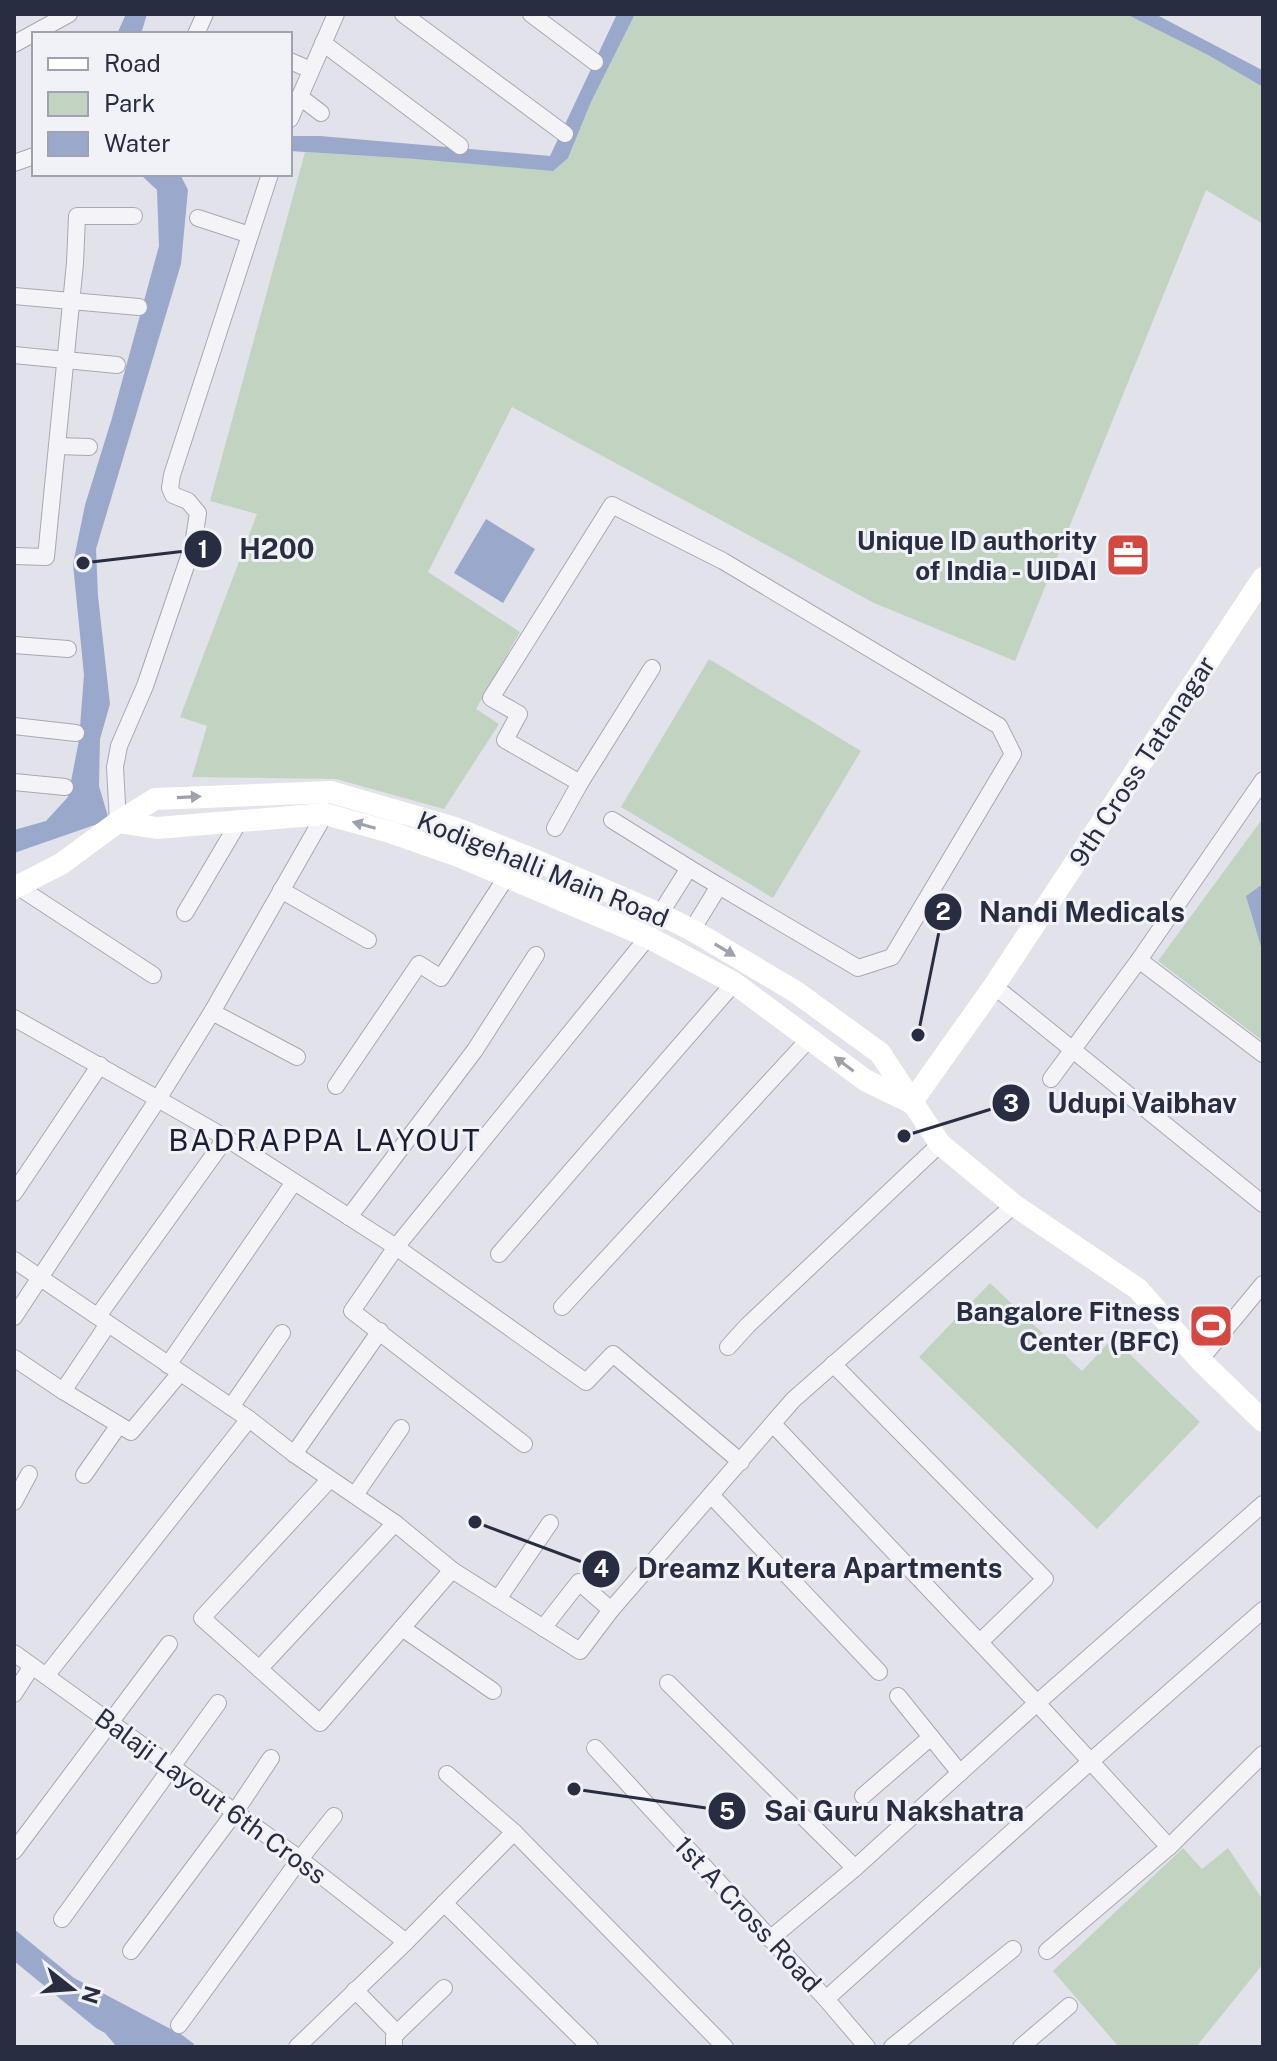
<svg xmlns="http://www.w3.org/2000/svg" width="1277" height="2061" viewBox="0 0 1277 2061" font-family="'Public Sans',sans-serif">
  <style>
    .green { fill: #c2d4c1 }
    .water { fill: #9aa8cb }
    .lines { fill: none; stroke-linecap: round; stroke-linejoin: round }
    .street-casing { stroke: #a6a8b4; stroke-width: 18 }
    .street { stroke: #f4f4f8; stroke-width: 16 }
    .secondary { stroke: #fff; stroke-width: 22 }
    .oneway { fill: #9ea0aa }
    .labels { text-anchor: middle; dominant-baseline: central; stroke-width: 6; stroke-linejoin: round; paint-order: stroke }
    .poi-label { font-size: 26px; font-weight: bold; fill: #282d42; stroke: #f0f2f7; text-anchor: end }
    .street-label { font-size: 26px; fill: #282d42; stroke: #f0f2f7 }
    .quarter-label { font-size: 30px; letter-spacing: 2px; fill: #1b1e33; stroke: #f0f2f7 }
    .leader { fill: none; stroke: #282d42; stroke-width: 3 }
    .callout-dot { fill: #282d42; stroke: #f0f2f7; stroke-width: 3 }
    .mark-label { font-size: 24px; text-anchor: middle; font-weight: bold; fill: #fff }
    .callout-label { font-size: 28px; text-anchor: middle; font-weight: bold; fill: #282d42; stroke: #f0f2f7; stroke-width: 6; stroke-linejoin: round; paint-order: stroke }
  </style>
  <rect width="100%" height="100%" fill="#e1e2ea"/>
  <g class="green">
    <polygon points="635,14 1126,14 1208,55 1263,87 1263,224 1206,190 1015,661 874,603 512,407 428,572 520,632 476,709 499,724 444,809 336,779 192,777 207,726 180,717 257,514 210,501 305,152 416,159 568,158 591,102"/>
    <polygon points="709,659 861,751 773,898 621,807"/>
    <polygon points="1263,818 1263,1041 1158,961"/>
    <polygon points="990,1283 1082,1371 1113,1338 1200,1422 1097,1529 919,1357"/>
    <polygon points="1183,1848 1202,1869 1228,1848 1263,1900 1263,1964 1196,2047 1119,2047 1053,1971"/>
  </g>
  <g class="water">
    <polygon points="126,14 147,14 141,34 117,34"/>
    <polygon points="617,14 635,14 591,102 568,158 553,171 416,159 290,151 291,136 320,136 550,156"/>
    <polygon points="1126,14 1155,14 1262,70 1263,87 1208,55"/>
    <polygon points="140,174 188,174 181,176 188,190 181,264 96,549 98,596 110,704 100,739 99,786 109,820 14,853 14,830 46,821 68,797 79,740 84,675 73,564 85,505 112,418 159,246 157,190"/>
    <polygon points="486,519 535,549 503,603 454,573"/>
    <polygon points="1263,884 1263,953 1246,896"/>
    <polygon points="14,1929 74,1978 182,2035 194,2044 193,2047 117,2047 105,2033 96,2028 14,1961"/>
  </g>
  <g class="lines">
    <g class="street-casing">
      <g id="street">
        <polyline points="403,14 565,134"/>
        <polyline points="531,14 595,62"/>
        <polyline points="196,34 205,14"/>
        <polyline points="323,43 460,146"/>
        <polyline points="14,44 69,14"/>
        <polyline points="290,61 311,70"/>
        <polyline points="300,97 321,113"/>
        <polyline points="290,119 336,14"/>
        <polyline points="14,163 34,156"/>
        <polyline points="198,218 250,235"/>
        <polyline points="14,296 139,307"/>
        <polyline points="14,355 117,365"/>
        <polyline points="57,446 89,447"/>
        <polyline points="14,556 46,557 75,263 77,216 134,216"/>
        <polyline points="14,645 68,649"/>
        <polyline points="14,726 76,733"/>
        <polyline points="14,782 65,787"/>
        <polyline points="580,783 652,668"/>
        <polyline points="325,814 212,1012 158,1099 226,1138 396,1247 586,1382 613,1354 741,1462"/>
        <polyline points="612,820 689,868"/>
        <polyline points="118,822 115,767 119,746 145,686 193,545 198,513 188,501 173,495 170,488 172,475 270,174"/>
        <polyline points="555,828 580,783 505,740 519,714 491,698 612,505 723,561 999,726 1013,754 892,957 858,968 719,886"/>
        <polyline points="17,886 153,975"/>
        <polyline points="281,890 368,940"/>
        <polyline points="185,913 240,820"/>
        <polyline points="660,914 689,868 719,886 692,930"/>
        <polyline points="1139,960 1263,1054"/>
        <polyline points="994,986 1263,1204"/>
        <polyline points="212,1012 297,1057"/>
        <polyline points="14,1018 158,1099 14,1317"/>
        <polyline points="1051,1079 1139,960 1263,780"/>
        <polyline points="336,1086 419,964 441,978 507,876"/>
        <polyline points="14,1193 100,1065"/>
        <polyline points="349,1217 475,1050 536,955"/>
        <polyline points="499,1254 734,983"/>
        <polyline points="14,1260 249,1419 294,1454 395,1523 452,1570 580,1651 611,1610 793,1400 1014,1205"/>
        <polyline points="562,1307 810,1038"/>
        <polyline points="98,1316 226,1138"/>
        <polyline points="728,1347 748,1325 940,1144"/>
        <polyline points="14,1358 63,1391 131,1432 180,1373"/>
        <polyline points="1200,1360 1263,1284"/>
        <polyline points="833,1364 1045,1579 980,1642"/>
        <polyline points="168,1365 294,1182"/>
        <polyline points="63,1391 108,1324"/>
        <polyline points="231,1407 282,1333"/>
        <polyline points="773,1424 1037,1703 1169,1847 1047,1951"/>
        <polyline points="524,1444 352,1311 396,1247 648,937"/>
        <polyline points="294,1454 380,1331"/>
        <polyline points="84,1475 119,1425"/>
        <polyline points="330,1479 202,1618 320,1723 452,1570"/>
        <polyline points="355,1495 401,1428"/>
        <polyline points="711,1495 879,1672"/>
        <polyline points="14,1502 29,1474"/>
        <polyline points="498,1599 550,1523"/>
        <polyline points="402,1628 493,1691"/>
        <polyline points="543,1628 579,1582 611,1610"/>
        <polyline points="14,1653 300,1859 406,1942"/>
        <polyline points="259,1669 395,1523"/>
        <polyline points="46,1676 249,1419"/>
        <polyline points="668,1683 855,1868"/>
        <polyline points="14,1694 32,1666"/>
        <polyline points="898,1696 960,1773"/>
        <polyline points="595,1748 826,1999 867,2047"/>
        <polyline points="447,1774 514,1832 725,2047"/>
        <polyline points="863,1796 931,1737"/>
        <polyline points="1169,1847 1263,1754"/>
        <polyline points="14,1851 169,1644"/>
        <polyline points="444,1903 590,2047"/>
        <polyline points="62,1919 218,1703"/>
        <polyline points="770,1939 855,1868 1037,1703 1263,1504"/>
        <polyline points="131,1951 235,1812 271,1758"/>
        <polyline points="355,1990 397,2033 394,2037 394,2047"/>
        <polyline points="826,1999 1091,1761 1263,1610"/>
        <polyline points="179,2025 300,1859 334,1816"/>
        <polyline points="397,2033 444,1988"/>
        <polyline points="297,2047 406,1942 514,1832"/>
        <polyline points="892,2047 1013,1949"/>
        <polyline points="1021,2047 1069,2006"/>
      </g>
    </g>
    <use href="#street" class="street"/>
    <g class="secondary">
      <polyline points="118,822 157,828 325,814 390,832 456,855 648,937 734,983 865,1080 910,1102"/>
      <polyline points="14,888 61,864 118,822 155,799 331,792 455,828 537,861 660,914 692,930 796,992 880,1053 940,1144 1014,1205 1138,1289 1200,1360 1263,1421"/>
      <polyline points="911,1103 994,986 1263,578"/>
    </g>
  </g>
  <defs><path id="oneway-solid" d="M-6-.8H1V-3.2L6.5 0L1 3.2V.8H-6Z" transform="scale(2)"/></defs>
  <g class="oneway">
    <use href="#oneway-solid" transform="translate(189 797) rotate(-3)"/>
    <use href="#oneway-solid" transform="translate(364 825) rotate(-164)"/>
    <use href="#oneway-solid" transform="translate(725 950) rotate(31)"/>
    <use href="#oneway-solid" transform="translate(844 1064) rotate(-143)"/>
  </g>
  <defs>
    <g id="office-square" transform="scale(2.3)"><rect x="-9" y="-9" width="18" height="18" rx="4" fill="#d34942" stroke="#f0f2f7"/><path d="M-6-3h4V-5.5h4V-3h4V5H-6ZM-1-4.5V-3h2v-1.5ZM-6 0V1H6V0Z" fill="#fff"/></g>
    <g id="stadium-square" transform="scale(2.3)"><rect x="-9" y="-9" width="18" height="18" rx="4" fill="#d34942" stroke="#f0f2f7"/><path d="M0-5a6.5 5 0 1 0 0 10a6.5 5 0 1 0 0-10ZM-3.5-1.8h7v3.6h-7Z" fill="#fff"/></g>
  </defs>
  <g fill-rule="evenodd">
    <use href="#office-square" x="1128" y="555"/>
    <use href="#stadium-square" x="1211" y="1326"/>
  </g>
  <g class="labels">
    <g class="poi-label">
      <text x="1097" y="540">Unique ID authority<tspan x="1097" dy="30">of India - UIDAI</tspan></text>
      <text x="1180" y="1311">Bangalore Fitness<tspan x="1180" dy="30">Center (BFC)</tspan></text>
    </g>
    <g class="street-label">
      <text transform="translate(1142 761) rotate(-57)">9th Cross Tatanagar</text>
      <text transform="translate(543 869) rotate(22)">Kodigehalli Main Road</text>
      <text transform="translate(211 1796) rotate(36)">Balaji Layout 6th Cross</text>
      <text transform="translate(748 1914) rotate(47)">1st A Cross Road</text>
    </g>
    <g class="quarter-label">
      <text x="325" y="1140">BADRAPPA LAYOUT</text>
    </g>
  </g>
  <path class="leader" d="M83 563L203 549M918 1035L943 912M904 1136L1011 1103M475 1522L601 1569M574 1789L727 1811"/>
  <g class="callout-dot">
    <circle cx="83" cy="563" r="8"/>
    <circle cx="918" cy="1035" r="8"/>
    <circle cx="904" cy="1136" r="8"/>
    <circle cx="475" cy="1522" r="8"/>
    <circle cx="574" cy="1789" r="8"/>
    <circle cx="203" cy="549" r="20"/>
    <circle cx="943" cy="912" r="20"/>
    <circle cx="1011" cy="1103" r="20"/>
    <circle cx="601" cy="1569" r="20"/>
    <circle cx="727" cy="1811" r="20"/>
  </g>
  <g class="mark-label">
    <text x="203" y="558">1</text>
    <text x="943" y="920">2</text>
    <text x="1011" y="1112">3</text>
    <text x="601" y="1577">4</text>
    <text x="727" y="1820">5</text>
  </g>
  <g class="callout-label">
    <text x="277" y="559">H200</text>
    <text x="1082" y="922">Nandi Medicals</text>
    <text x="1142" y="1113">Udupi Vaibhav</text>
    <text x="820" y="1578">Dreamz Kutera Apartments</text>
    <text x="894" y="1821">Sai Guru Nakshatra</text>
  </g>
  <rect width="1277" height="2061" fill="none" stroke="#282d42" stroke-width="32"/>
  <rect x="32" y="32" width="260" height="144" fill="#f0f2f7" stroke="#a0a3af" stroke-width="2"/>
  <rect x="48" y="58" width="40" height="12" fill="#ffffff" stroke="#a0a3af" stroke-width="2"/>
  <text x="104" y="72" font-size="24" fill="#282d42">Road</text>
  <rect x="48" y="92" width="40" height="24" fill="#c2d4c1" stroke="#a0a3af" stroke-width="2"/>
  <text x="104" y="112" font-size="24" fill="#282d42">Park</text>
  <rect x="48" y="132" width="40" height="24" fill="#9aa8cb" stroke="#a0a3af" stroke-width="2"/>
  <text x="104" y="152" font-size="24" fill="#282d42">Water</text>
  <g transform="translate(72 1989) rotate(107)" stroke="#f0f2f7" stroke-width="6" paint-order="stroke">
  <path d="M0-6L14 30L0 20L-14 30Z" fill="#282d42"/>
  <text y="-12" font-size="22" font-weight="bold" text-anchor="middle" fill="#282d42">N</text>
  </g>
</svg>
